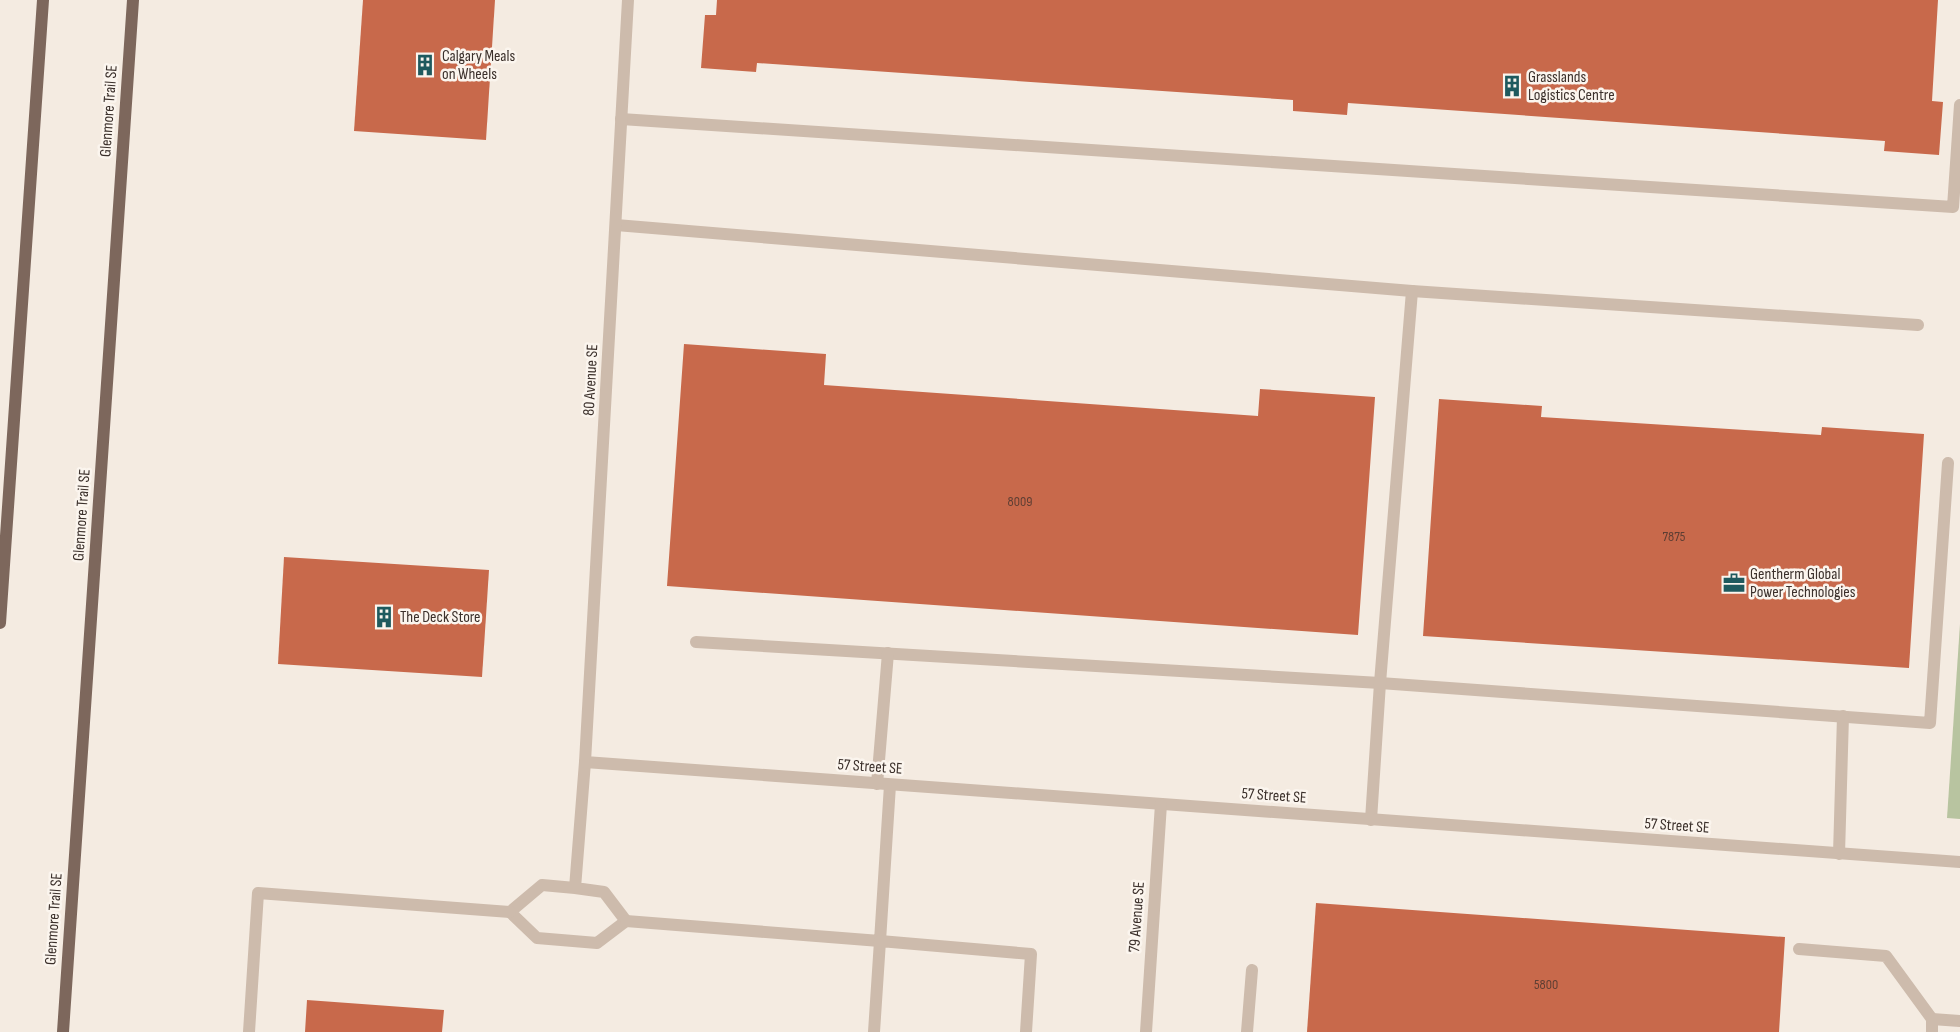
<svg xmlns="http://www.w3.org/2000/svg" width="1960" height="1032" viewBox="0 0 1960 1032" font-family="'Sofia Sans Condensed',sans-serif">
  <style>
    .green { fill: #b8c4a0 }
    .building { fill: #c8694b }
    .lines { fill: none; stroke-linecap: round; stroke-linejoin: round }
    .lane { stroke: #cdbbac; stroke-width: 12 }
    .street { stroke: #cdbbac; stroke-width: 12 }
    .primary { stroke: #7d675c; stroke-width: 12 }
    .labels { text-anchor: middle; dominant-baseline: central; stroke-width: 5; stroke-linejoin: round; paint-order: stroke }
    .number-label { font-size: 14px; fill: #5e3e33 }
    .poi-label { font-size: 16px; fill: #3b302b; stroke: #fbf5ee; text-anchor: start }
    .street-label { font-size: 16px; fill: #3b302b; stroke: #fbf5ee }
  </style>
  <rect width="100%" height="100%" fill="#f4ebe1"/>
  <polygon class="green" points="1960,624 1960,819 1947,818"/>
  <g class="building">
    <polygon points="363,0 495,0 486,140 354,131"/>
    <polygon points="717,0 1938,0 1932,101 1943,102 1939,155 1884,151 1885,141 1348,103 1347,115 1293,111 1293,100 757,63 756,72 701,68 705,15 716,15"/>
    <polygon points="684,344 826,354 824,385 1258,416 1260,389 1375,397 1358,635 667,586"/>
    <polygon points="1439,399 1542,406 1541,417 1821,435 1822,427 1924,434 1909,668 1423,636"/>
    <polygon points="284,557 489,570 482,677 278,664"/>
    <polygon points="1316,903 1785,937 1779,1032 1307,1032"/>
    <polygon points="307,1000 444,1010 442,1032 305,1032"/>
  </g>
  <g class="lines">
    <g class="lane">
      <polyline points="621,119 1953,207 1960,105"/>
      <polyline points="616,225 1412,291 1918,325"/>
      <polyline points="696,642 1380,683 1930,723 1948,463"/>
      <polyline points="877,784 888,653"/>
      <polyline points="1371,820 1380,683 1412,291"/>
      <polyline points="1839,854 1843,716"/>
      <polyline points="575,888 542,885 510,912 537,938 597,943 626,921 604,892 575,888 585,762"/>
      <polyline points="626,921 880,941 890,785"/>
      <polyline points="1799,949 1886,956 1932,1019"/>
      <polyline points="249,1032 258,893 510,912"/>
      <polyline points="874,1032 880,941 1031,954 1026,1032"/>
      <polyline points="1247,1032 1252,970"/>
      <polyline points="1932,1032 1932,1019 1960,1021"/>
    </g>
    <g class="street">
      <polyline points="628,0 585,762 1960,862"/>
      <polyline points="1146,1032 1161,804"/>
    </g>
    <g class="primary">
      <polyline points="0,623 43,0"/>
      <polyline points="63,1032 133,0"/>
    </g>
  </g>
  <defs>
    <g id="building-bare" transform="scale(1.725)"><path d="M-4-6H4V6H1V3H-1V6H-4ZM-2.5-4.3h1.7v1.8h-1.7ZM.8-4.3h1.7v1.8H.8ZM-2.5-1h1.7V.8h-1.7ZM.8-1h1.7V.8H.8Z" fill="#1f5a5e" stroke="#fbf5ee" stroke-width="2.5" paint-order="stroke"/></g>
    <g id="office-bare" transform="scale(1.725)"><path d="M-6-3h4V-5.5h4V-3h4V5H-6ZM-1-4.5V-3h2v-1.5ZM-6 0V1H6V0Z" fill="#1f5a5e" stroke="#fbf5ee" stroke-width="2.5" paint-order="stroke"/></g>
  </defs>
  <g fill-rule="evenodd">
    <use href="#building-bare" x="425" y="65"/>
    <use href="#building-bare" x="1512" y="86"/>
    <use href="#office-bare" x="1734" y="583"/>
    <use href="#building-bare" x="384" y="617"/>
  </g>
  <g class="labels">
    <g class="number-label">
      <text x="1020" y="501">8009</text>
      <text x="1674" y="536">7875</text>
      <text x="1546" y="984">5800</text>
    </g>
    <g class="poi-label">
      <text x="442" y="56">Calgary Meals<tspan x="442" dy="18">on Wheels</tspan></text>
      <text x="1528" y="77">Grasslands<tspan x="1528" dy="18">Logistics Centre</tspan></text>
      <text x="1750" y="574">Gentherm Global<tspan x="1750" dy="18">Power Technologies</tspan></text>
      <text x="400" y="617">The Deck Store</text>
    </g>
    <g class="street-label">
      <text transform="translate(109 111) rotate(-86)">Glenmore Trail SE</text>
      <text transform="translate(591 380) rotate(-87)">80 Avenue SE</text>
      <text transform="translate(82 515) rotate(-86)">Glenmore Trail SE</text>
      <text transform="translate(870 767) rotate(4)">57 Street SE</text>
      <text transform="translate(1274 796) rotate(4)">57 Street SE</text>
      <text transform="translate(1677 826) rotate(4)">57 Street SE</text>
      <text transform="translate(1137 917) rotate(-86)">79 Avenue SE</text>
      <text transform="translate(54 919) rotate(-86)">Glenmore Trail SE</text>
    </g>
  </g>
</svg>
